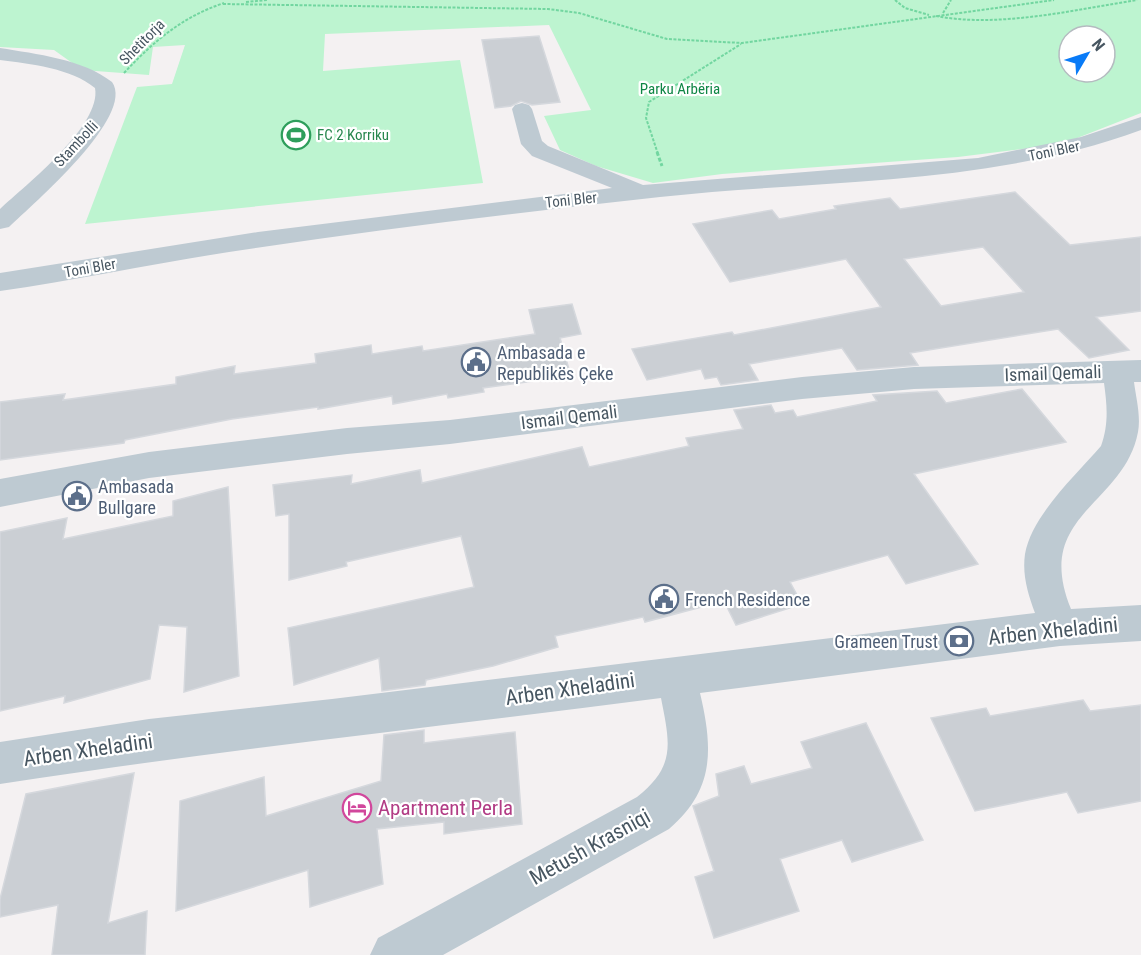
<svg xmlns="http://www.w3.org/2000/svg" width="1141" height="955" viewBox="0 0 1141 955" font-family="'Roboto Condensed',sans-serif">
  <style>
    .green { fill: #bdf4d0; fill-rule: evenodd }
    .building { fill: #cbcfd4; stroke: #d5d8dd; stroke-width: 1.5; fill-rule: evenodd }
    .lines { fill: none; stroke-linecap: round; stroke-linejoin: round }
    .path-far1 { stroke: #72d6a0; stroke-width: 2; stroke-dasharray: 3 1.5; stroke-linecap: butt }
    .path { stroke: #72d6a0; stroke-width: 3; stroke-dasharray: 4 2; stroke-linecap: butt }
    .minor { fill: #becad2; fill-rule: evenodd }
    .labels { text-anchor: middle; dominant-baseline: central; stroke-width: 4.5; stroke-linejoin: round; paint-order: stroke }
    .far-street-label { font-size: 15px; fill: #475661; stroke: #fff }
    .far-park-label { font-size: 15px; fill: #0f8645; stroke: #fff }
    .far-leisure-label { font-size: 15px; fill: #27864d; stroke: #fff; text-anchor: start }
    .service-label { font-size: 18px; fill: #4e5e75; stroke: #fff; text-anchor: start }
    .street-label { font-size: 18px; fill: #475661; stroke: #fff }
    .near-street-label { font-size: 21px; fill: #475661; stroke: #fff }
    .near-hotel-label { font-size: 21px; fill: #b23c85; stroke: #fff; text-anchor: start }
  </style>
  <rect width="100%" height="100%" fill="#f4f1f2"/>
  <path class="green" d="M0,0H1141V113L1062,144L958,157L722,174L653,183L596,166L560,150L544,116L591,110L549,25L325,34L323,71L460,60L483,183L85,224L137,87L172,84L185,45L153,47L149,75L82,70L54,50L0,47ZM1069,36H1105V72H1069Z"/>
  <g class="building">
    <polygon points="539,36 560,102 532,105 521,101 511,106 495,108 482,40"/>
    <path d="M1015,192L1070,245L1141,237V311L1096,317L1129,350L1089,358L1058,329L910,353L918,365L857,370L842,348L749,364L758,380L721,385L717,377L705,379L701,369L647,380L632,349L732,332L734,335L881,307L846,259L730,282L693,224L772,210L779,219L836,209L834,206L890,198L900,209ZM983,247L1024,292L941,306L904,259Z"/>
    <polygon points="572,304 581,334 560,338 571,376 483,388 484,392 448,398 447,394 393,404 392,396 318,409 318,407 232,419 125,440 124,443 0,460 0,402 65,394 63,400 176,384 176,377 235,366 234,374 316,363 315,354 371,345 372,354 422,346 423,351 535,334 529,310"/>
    <polygon points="1022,389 1066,442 914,474 978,564 906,584 888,555 790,582 802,604 736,625 724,601 645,622 643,617 555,636 558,647 493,666 426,680 425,685 382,691 379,658 294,685 288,628 474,587 461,536 346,562 347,566 289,580 289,514 276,516 273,485 352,475 351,484 420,470 422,483 582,447 589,467 689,446 686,438 743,429 734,410 771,405 775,413 793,410 797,417 877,401 873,395 937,391 946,403"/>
    <polygon points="228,487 239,676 184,692 187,627 159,625 150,679 64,703 65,696 0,711 0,532 67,518 63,539 173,516 173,501"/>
    <polygon points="1083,700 1090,711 1141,705 1141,801 1078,813 1067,792 975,811 931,718 986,708 990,716"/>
    <polygon points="866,723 923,840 852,862 842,840 780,859 799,911 714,938 695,877 714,871 693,806 719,796 716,774 744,766 751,784 812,768 801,742"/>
    <polygon points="424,730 424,743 515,732 522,824 444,834 444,822 377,829 383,884 310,907 308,870 176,911 180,801 264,777 266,816 381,781 384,735"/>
    <polygon points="134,773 108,923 147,911 145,955 52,955 58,905 0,917 0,899 26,794"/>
  </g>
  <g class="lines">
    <g class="path-far1">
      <polyline points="895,0 905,8 929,15"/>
      <polyline points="246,2 267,0"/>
      <polyline points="223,4 548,9 579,13 667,39 742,43 1054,0"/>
      <polyline points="943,13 951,0"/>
      <path d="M936,16C998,28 1074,10 1137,0"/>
      <path d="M124,73C154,41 182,17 224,3"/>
      <polyline points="658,154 646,118 649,102 741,44"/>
    </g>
    <polyline class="path" points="657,152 662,166"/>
    <g class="minor">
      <path d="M0,48C36,54 83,59 112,82C136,116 33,204 9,227L0,229V209C26,185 102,125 95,88C71,68 30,64 0,60Z"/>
      <path d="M522,103L529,105L532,109L542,141L548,146L643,185L978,158L1081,137L1141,117V130C985,187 823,179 660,197C516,213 372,230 229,252C152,264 77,280 0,291V273L258,232L612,188L532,156L521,144L512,109L515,105Z"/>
      <path d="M1141,360V382H1134C1136,398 1141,416 1138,432C1124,506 1032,514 1071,609L1141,605V641L1060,646L700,693C713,748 715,790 669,829L443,955H370L378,938L637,797C676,766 670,744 661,698C440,727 219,750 0,784V742L149,719L332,699L1035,613C1028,594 1022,575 1025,554C1032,515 1076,475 1101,446C1109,424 1107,405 1104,383L914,389L802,399L450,444L347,454L149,478L0,507V479L149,452L347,428L450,420L802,377L914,367Z"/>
    </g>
  </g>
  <defs>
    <g id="stadium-ring" transform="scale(1.5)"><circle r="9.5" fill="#fff" stroke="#2e9e5b" stroke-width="1.5"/><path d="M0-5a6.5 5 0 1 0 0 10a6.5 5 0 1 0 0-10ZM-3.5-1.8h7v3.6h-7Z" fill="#2e9e5b"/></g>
    <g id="civic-ring" transform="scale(1.5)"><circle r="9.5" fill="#fff" stroke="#5c6f8a" stroke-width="1.5"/><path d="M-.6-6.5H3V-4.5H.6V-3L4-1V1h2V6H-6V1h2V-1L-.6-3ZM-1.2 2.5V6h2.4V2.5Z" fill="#5c6f8a"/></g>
    <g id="bank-ring" transform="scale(1.5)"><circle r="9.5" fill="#fff" stroke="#5c6f8a" stroke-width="1.5"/><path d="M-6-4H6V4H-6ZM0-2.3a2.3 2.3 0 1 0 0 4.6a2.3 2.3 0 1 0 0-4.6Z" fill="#5c6f8a"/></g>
    <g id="hotel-ring" transform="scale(1.5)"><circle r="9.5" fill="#fff" stroke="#d1479c" stroke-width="1.5"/><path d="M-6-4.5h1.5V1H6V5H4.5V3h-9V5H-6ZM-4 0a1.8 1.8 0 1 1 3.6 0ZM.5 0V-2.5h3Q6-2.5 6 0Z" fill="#d1479c"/></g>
  </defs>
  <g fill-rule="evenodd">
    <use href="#stadium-ring" x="296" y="135"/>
    <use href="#civic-ring" x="476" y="362"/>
    <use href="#civic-ring" x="77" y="496"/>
    <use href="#civic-ring" x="664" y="599"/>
    <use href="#bank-ring" x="959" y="641"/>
    <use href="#hotel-ring" x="357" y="808"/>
  </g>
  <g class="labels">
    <g class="far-street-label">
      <text transform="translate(142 42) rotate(-45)">Shetitorja</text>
      <text transform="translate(76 144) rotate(-47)">Stambolli</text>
      <text transform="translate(1054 151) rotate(-12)">Toni Bler</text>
      <text transform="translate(571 200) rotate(-6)">Toni Bler</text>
      <text transform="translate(90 268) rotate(-10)">Toni Bler</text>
    </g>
    <g class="far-park-label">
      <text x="680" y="89">Parku Arbëria</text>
    </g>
    <g class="far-leisure-label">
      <text x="317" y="135">FC 2 Korriku</text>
    </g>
    <g class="service-label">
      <text x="497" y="352">Ambasada e<tspan x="497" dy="21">Republikës Çeke</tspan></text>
      <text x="98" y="486">Ambasada<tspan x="98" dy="21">Bullgare</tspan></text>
      <text x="685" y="599">French Residence</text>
      <text x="938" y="641" text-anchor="end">Grameen Trust</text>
    </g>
    <g class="street-label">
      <text transform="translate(1053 373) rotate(-2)">Ismail Qemali</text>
      <text transform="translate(569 417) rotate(-7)">Ismail Qemali</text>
    </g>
    <g class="near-street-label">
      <text transform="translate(1053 631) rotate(-6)">Arben Xheladini</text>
      <text transform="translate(570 689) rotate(-8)">Arben Xheladini</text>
      <text transform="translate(88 750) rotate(-8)">Arben Xheladini</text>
      <text transform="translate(590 847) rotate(-29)">Metush Krasniqi</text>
    </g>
    <g class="near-hotel-label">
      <text x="378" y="808">Apartment Perla</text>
    </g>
  </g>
  <g transform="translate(1087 54) rotate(51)"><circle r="28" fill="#ffffff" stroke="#b5bbc0" stroke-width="1.5"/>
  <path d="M0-4.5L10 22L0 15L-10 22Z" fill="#097bf7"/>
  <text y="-9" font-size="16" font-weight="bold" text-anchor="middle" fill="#475661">N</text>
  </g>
</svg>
